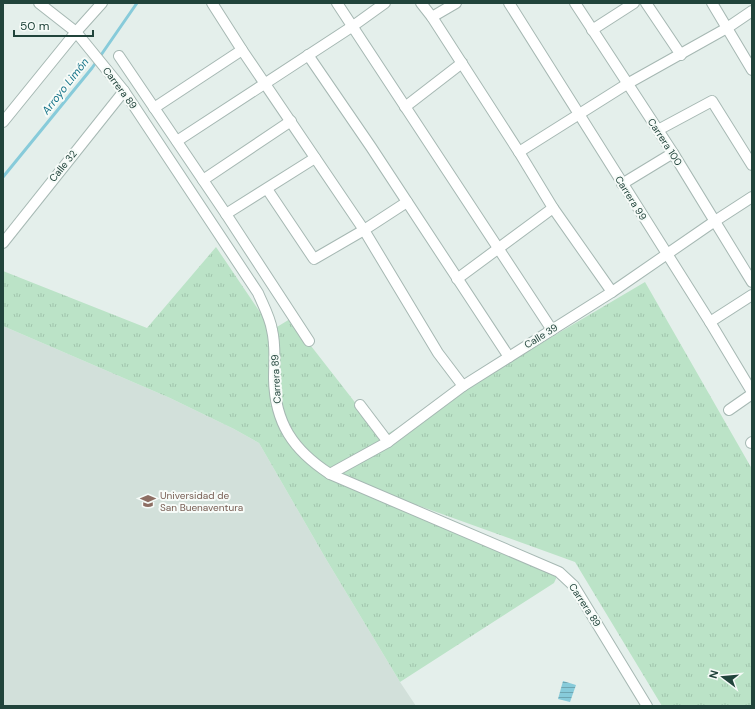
<svg xmlns="http://www.w3.org/2000/svg" width="755" height="709" viewBox="0 0 755 709" font-family="'DM Sans',sans-serif">
  <style>
    .built { fill: #d2e0da }
    .grass { fill: url(#grass-tufts) }
    .water { fill: url(#water-rules) }
    .lines { fill: none; stroke-linecap: round; stroke-linejoin: round }
    .stream { stroke: #87cbda; stroke-width: 3 }
    .minor-casing { stroke: #a6b8b3; stroke-width: 12 }
    .minor { stroke: #fff; stroke-width: 10 }
    .labels { text-anchor: middle; dominant-baseline: central; stroke-width: 4; stroke-linejoin: round; paint-order: stroke }
    .street-label { font-size: 10px; fill: #21443b; stroke: #f6fbf8 }
    .education-label { font-size: 10px; fill: #785e54; stroke: #f6fbf8; text-anchor: start }
    .water-label { font-size: 11px; font-style: italic; fill: #137288; stroke: #f6fbf8 }
  </style>
  <defs>
    <pattern id="grass-tufts" width="24" height="20" patternUnits="userSpaceOnUse"><rect width="24" height="20" fill="#bbe3c7"/><path d="M3 7l-1-3M5 7V3M7 7l1-3M15 17l-1-3M17 17v-4M19 17l1-3" fill="none" stroke="#a0c4ac"/></pattern>
    <pattern id="water-rules" width="6" height="5" patternUnits="userSpaceOnUse"><rect width="6" height="5" fill="#87cbda"/><path d="M0 2.5h6" fill="none" stroke="#6ea6b2"/></pattern>
  </defs>
  <rect width="100%" height="100%" fill="#e4efeb"/>
  <polygon class="built" points="3,326 170,398 234,429 259,443 326,559 400,682 416,706 3,706"/>
  <polygon class="grass" points="216,247 272,330 290,319 382,437 645,282 752,469 752,706 662,706 575,562 353,482 559,572 554,583 400,682 326,559 259,443 234,429 170,398 3,326 3,271 147,328"/>
  <polygon class="water" points="563,681 576,685 570,702 558,699"/>
  <g class="lines">
    <polyline class="stream" points="3,177 92,68 137,3"/>
    <g class="minor-casing">
      <g id="minor">
        <path d="M39,3L76,32L124,91L258,293C263,305 270,317 272,330C276,346 274,362 274,379C275,423 293,450 330,474L559,572L574,586L647,706"/>
        <polyline points="212,3 242,50 364,230 438,353 463,386"/>
        <polyline points="337,3 552,330"/>
        <polyline points="421,3 432,17 519,152 553,208 612,292"/>
        <polyline points="509,3 710,322 752,392"/>
        <polyline points="575,3 673,153 752,282"/>
        <polyline points="646,3 681,55"/>
        <polyline points="712,3 752,70"/>
        <polyline points="432,17 456,3"/>
        <polyline points="592,30 634,3"/>
        <polyline points="308,55 371,147 509,357"/>
        <polyline points="119,56 226,214 309,341"/>
        <polyline points="405,107 462,63"/>
        <polyline points="154,108 242,50"/>
        <polyline points="3,122 76,32 102,3"/>
        <polyline points="658,130 712,101 752,165"/>
        <polyline points="177,141 353,26 385,3"/>
        <polyline points="519,152 627,84 727,28 752,11"/>
        <polyline points="203,180 291,121"/>
        <polyline points="622,184 673,153"/>
        <polyline points="267,189 314,259 364,230 407,202"/>
        <polyline points="226,214 315,158"/>
        <polyline points="3,243 124,91"/>
        <polyline points="457,279 553,208"/>
        <polyline points="710,322 752,295"/>
        <polyline points="360,405 388,442"/>
        <polyline points="729,410 752,394"/>
        <polyline points="751,443 752,442"/>
        <polyline points="330,474 388,442 463,386 612,292 715,221 752,197"/>
      </g>
    </g>
    <use href="#minor" class="minor"/>
  </g>
  <defs>
    <g id="university-bare" transform="scale(1.2)"><path d="M0-5L7-2L0 1L-7-2ZM-4 1L0 2.5L4 1V4Q0 6-4 4Z" fill="#8d6e63" stroke="#f6fbf8" stroke-width="2.5" paint-order="stroke"/></g>
  </defs>
  <g fill-rule="evenodd">
    <use href="#university-bare" x="148" y="501"/>
  </g>
  <g class="labels">
    <g class="street-label">
      <text transform="translate(120 88) rotate(53)">Carrera 89</text>
      <text transform="translate(665 142) rotate(57)">Carrera 100</text>
      <text transform="translate(63 166) rotate(-51)">Calle 32</text>
      <text transform="translate(631 198) rotate(58)">Carrera 99</text>
      <text transform="translate(541 336) rotate(-32)">Calle 39</text>
      <text transform="translate(276 379) rotate(-93)">Carrera 89</text>
      <text transform="translate(585 605) rotate(57)">Carrera 89</text>
    </g>
    <g class="education-label">
      <text x="160" y="495">Universidad de<tspan x="160" dy="12">San Buenaventura</tspan></text>
    </g>
    <g class="water-label">
      <text transform="translate(65 86) rotate(-52)">Arroyo Limón</text>
    </g>
  </g>
  <rect width="755" height="709" fill="none" stroke="#21443b" stroke-width="8"/>
  <g transform="translate(723 677) rotate(286)" stroke="#f6fbf8" stroke-width="3" paint-order="stroke">
  <path d="M0-3L7 15L0 10L-7 15Z" fill="#21443b"/>
  <text y="-6" font-size="11" font-weight="bold" text-anchor="middle" fill="#21443b">N</text>
  </g>
  <path d="M14 30v6h79v-6" fill="none" stroke="#21443b" stroke-width="2"/>
  <text x="20" y="30" font-size="12" fill="#21443b" stroke="#f6fbf8" stroke-width="3" paint-order="stroke">50 m</text>
</svg>
